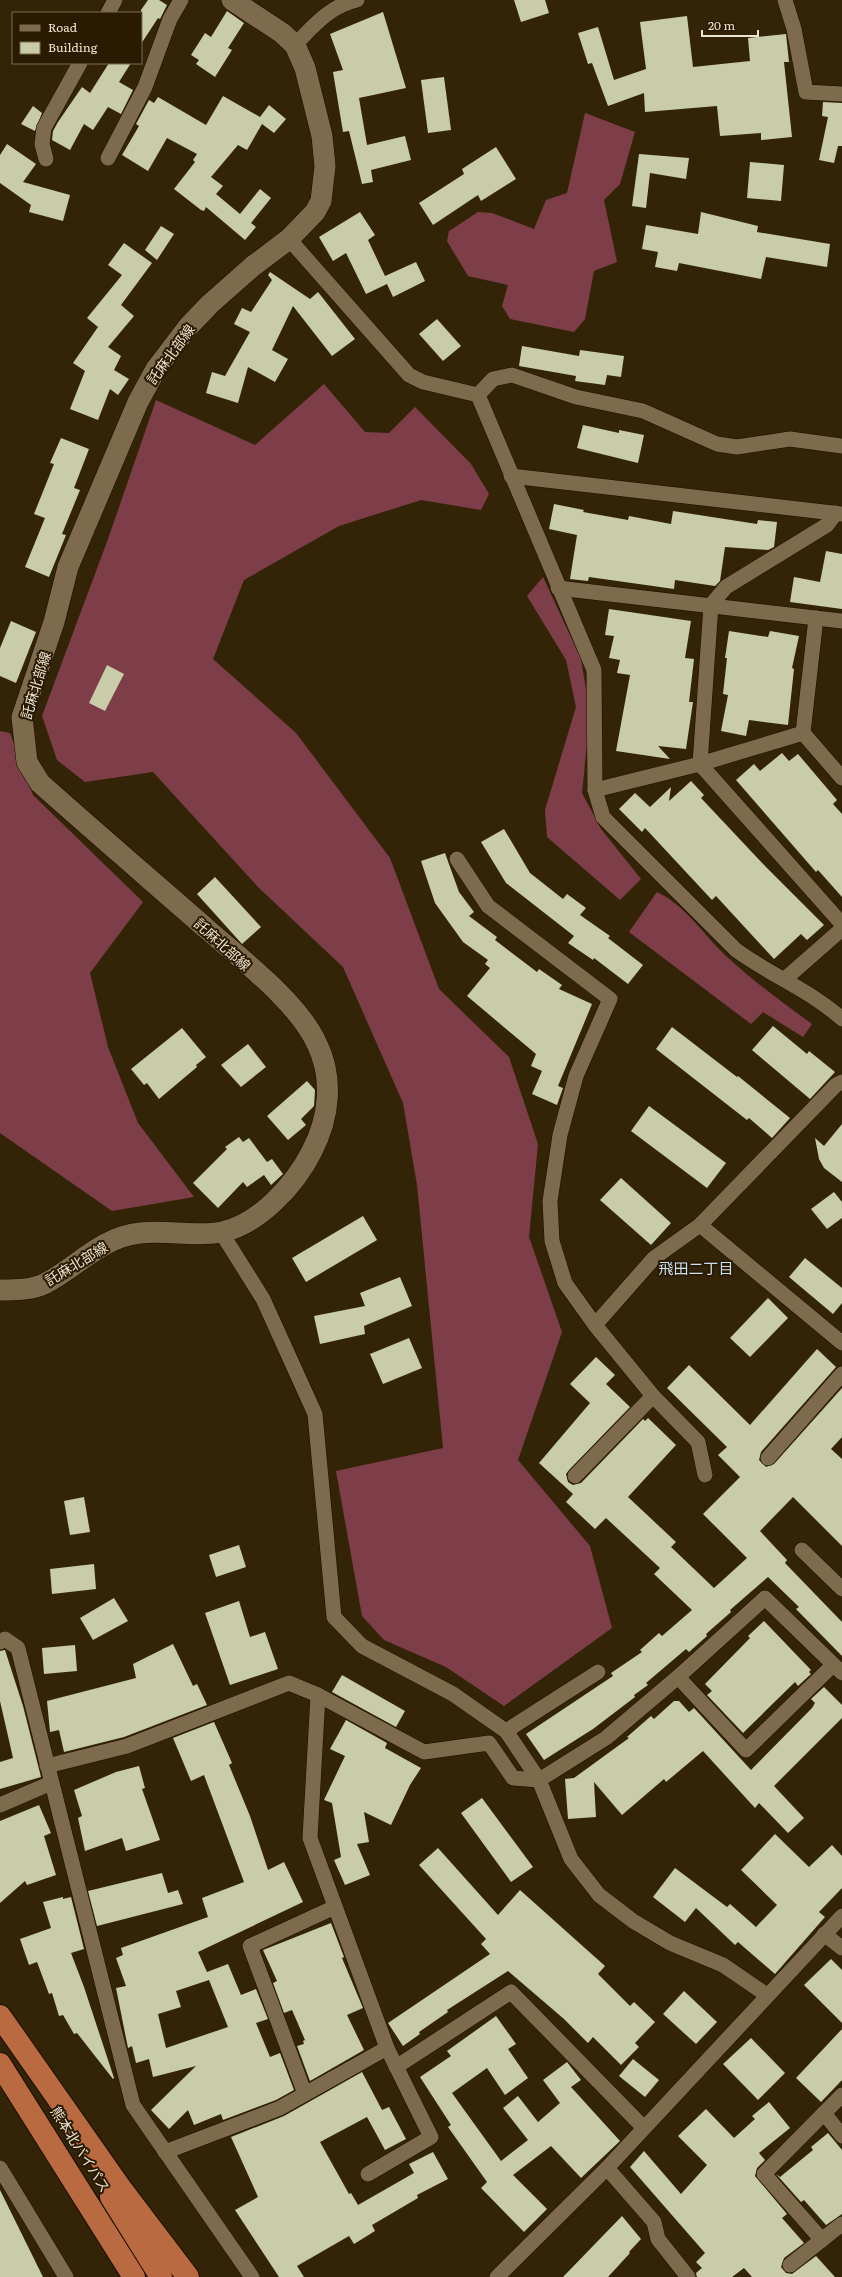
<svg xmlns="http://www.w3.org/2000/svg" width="842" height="2277" viewBox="0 0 842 2277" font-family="Literata,'Noto Sans JP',serif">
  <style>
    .forest { fill: #7e3e49 }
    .building { fill: #c8cca8; fill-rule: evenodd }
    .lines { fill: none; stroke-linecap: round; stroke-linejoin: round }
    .minor-casing { stroke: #190e00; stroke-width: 16 }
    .secondary-casing { stroke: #190e00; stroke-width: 22 }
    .trunk-casing { stroke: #190e00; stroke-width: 24 }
    .minor { stroke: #7e6b4d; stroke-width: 15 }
    .secondary { stroke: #7e6b4d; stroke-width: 21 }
    .trunk { stroke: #ba6a40; stroke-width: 22 }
    .labels { text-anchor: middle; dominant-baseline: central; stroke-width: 4; stroke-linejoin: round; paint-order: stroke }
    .street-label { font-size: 14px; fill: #eee4d4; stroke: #2a1b00 }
    .neighbourhood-label { font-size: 15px; fill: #c8def5; stroke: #2a1b00 }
  </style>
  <rect width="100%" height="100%" fill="#342407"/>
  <g class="forest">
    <polygon points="585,113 635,132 620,184 604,200 617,262 594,271 585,319 574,332 510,319 502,306 508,285 468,276 447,241 449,231 478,212 492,213 534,229 546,200 567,193"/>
    <polygon points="324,384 365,432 389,433 415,407 471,464 489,494 481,510 421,500 339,526 244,580 213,659 296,733 390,858 439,989 509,1057 538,1144 529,1237 562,1332 518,1460 590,1546 612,1628 504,1706 446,1667 384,1640 362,1616 336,1471 443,1448 417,1185 403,1103 343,967 258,887 153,772 85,782 57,760 42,716 108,539 156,400 255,445"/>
    <polygon points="543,577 581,659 590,714 582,793 601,829 641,879 620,900 547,837 545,810 576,707 566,660 527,596"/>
    <polygon points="0,731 10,733 33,795 143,902 90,973 108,1047 138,1123 194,1197 112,1211 0,1133"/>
    <path d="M657,892C685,905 704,935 726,956C753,981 783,1003 812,1024L803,1037L763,1012L751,1024L629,932Z"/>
  </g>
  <g class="building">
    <polygon points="148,0 159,0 167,5 160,19 158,18 141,44 141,10"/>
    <polygon points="514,0 545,0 549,13 521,22"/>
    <polygon points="227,11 244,23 228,48 232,50 215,77 196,64 199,60 191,55 205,33 211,37"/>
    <polygon points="383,12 406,88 359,98 367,145 405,136 411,160 371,170 373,182 362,184 349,131 343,132 333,72 343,70 330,34"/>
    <polygon points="687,16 693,67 750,61 748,38 786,34 789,62 784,62 792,137 761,140 761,133 720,136 717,106 645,112 644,93 608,106 592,63 588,64 578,33 598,27 614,80 646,69 640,22"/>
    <polygon points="109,63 131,63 119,82 133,90 121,114 108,107 93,130 84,124 70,150 52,140 53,131 58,122 82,87 90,93"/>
    <polygon points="444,77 451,130 428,133 421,80"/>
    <polygon points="223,96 260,117 269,105 286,119 274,133 262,124 247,150 238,145 211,177 223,186 216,194 240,214 260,189 271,198 251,223 256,227 245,240 206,207 204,211 201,210 174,189 195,162 193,160 197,154 167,138 148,171 122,155 139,126 136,124 149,100 154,103 158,97 206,125"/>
    <polygon points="823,102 842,103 842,146 838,146 834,163 819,160 828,117 822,116"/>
    <polygon points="33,106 42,113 35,131 21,124"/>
    <polygon points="7,144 36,164 23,182 70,195 63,221 29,212 31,205 0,183 0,155"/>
    <polygon points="496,147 516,179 481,201 478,195 433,225 419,203 464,174 462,169"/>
    <polygon points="639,154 689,158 686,179 650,173 646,208 632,206"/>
    <polygon points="750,162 784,165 781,201 747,198"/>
    <polygon points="360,212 375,235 368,240 385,276 416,262 425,281 393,297 387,284 366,294 346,253 333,261 319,237"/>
    <polygon points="701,212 758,226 757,232 830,244 827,267 766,257 761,279 679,263 677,271 655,267 658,252 642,249 646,225 698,234"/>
    <polygon points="161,226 174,234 157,260 145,250"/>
    <polygon points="124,243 152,263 121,305 134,316 108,347 121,356 114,370 129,379 118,395 110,389 98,420 70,409 85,371 73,363 98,327 87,318 122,275 108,265"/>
    <polygon points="270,272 310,299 318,292 355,339 332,356 293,306 272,350 288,359 275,382 248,367 238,403 206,393 212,372 225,376 250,332 234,324 242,308 251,312 272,280 268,275"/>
    <polygon points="437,319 461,346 443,361 419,334"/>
    <polygon points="522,346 579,356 580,350 624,356 621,377 607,375 605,385 575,381 576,376 519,366"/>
    <polygon points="583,425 619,433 619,430 644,435 638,463 577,448"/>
    <polygon points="61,438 89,449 74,488 80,490 62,534 66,535 49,577 25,567 45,518 34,514 54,464 50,463"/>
    <polygon points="554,504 584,510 583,512 628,520 629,516 671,524 673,511 757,524 758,520 777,522 774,547 768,550 725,547 720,581 715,586 675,580 674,589 589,577 588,581 570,579 577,535 549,529"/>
    <polygon points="826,551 842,554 842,609 790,602 794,577 820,582"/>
    <polygon points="609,609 691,621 685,658 694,659 689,702 693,702 686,749 658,746 670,759 616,751 630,675 617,673 620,660 609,658 614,636 605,635"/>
    <polygon points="11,621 36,632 16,683 0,676 0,648"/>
    <polygon points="729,631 768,637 770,631 799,636 792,668 794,669 788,725 749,720 746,736 721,731 728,695 723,694 727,658 725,658"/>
    <polygon points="107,665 124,674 105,711 89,703"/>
    <polygon points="782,753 789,761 798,754 837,800 833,804 842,814 842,897 818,870 816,872 736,780 754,764 760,771"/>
    <polygon points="691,781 704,795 701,798 766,867 824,925 807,940 801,934 774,959 716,896 712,900 645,828 642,832 619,809 635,793 650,807 671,787 669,801"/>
    <polygon points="504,829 530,873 563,899 567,894 586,908 580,915 610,936 608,938 643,965 628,984 594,958 593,960 568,943 574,936 506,883 481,842"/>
    <polygon points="445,853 459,892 474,912 469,916 497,937 495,940 537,972 539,969 562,985 559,989 592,1004 558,1086 563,1088 557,1105 532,1094 542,1071 531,1066 536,1054 467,996 490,968 485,964 488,960 463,942 435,903 421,861"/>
    <polygon points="215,877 261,927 242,944 197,894"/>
    <polygon points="773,1026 807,1054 809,1051 835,1072 810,1099 752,1050"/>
    <polygon points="672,1027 737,1077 738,1076 790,1118 772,1138 749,1118 747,1120 656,1049"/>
    <polygon points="182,1028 206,1057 196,1065 197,1067 159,1099 147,1083 144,1085 131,1069"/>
    <polygon points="248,1044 266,1067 241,1087 221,1065"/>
    <polygon points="307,1081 315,1090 314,1106 301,1119 306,1125 288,1140 267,1116"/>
    <polygon points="649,1106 726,1163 707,1188 631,1131"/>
    <polygon points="842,1124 842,1182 824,1168 819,1159 815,1138 824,1146"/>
    <polygon points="239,1137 243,1142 249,1138 267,1162 272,1159 283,1174 271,1185 264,1175 247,1187 243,1182 218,1208 193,1183 227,1149 225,1147"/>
    <polygon points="621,1178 671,1223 651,1245 600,1200"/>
    <polygon points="834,1192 842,1202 842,1218 827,1229 811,1209"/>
    <polygon points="363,1216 377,1240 306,1282 292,1258"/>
    <polygon points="805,1258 842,1288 842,1303 833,1314 789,1277"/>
    <polygon points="400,1277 412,1306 364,1326 365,1334 320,1344 314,1316 365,1306 360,1293"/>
    <polygon points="768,1298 788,1318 750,1357 730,1338"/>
    <polygon points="409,1338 422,1368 383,1384 370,1354"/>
    <polygon points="817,1349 836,1367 761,1452 759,1460 766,1467 774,1464 842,1388 842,1437 831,1449 842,1459 842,1546 793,1497 760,1531 787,1560 785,1563 842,1622 842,1656 796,1609 799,1607 768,1577 730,1610 731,1612 706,1634 707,1636 689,1652 686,1649 646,1683 648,1685 634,1695 635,1697 593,1729 544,1760 526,1734 613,1676 611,1673 642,1652 640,1650 659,1633 662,1636 692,1610 654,1574 660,1568 606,1518 595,1529 566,1502 573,1494 539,1463 590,1403 570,1384 596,1357 615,1375 606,1384 630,1407 569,1470 566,1474 568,1482 573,1485 581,1483 643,1419 645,1421 648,1418 676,1445 628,1497 676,1542 671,1547 714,1588 747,1558 703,1514 740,1477 718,1455 727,1447 667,1388 689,1365 750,1425"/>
    <polygon points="84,1497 90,1532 70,1535 64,1501"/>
    <polygon points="239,1545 246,1567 216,1577 209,1555"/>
    <polygon points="94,1564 96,1589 52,1594 50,1569"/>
    <polygon points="114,1598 128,1621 93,1640 80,1618"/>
    <polygon points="239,1601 250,1637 265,1632 278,1669 230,1685 205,1613"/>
    <polygon points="764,1621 811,1670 809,1672 811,1674 798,1686 795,1682 743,1733 707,1695 712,1691 705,1684 750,1638 748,1636"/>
    <polygon points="173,1644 193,1686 197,1684 207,1705 124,1737 64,1752 59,1730 50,1732 47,1701 136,1678 133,1664"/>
    <polygon points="75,1645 77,1671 44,1674 42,1648"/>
    <polygon points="5,1650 23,1706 41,1777 0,1789 0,1762 13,1758 0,1701 0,1651"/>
    <polygon points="342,1675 405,1711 396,1727 332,1692"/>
    <polygon points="824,1687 842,1705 842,1718 774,1786 804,1818 788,1833 759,1803 755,1808 703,1751 666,1782 664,1779 622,1815 594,1782 596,1817 568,1819 565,1779 574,1778 629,1738 627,1737 651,1716 654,1719 674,1701 679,1701 689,1712 694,1708 751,1770 812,1708 815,1703 811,1699"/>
    <polygon points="346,1720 387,1743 385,1748 421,1768 410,1785 391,1825 364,1812 369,1842 357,1844 370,1875 345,1885 334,1860 341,1857 332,1803 324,1800 345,1756 330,1749"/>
    <path d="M214,1722L232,1763L229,1765L250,1816L268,1870L284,1862L303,1902L198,1952L207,1972L228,1964L241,1995L256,1989L268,2019L256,2023L270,2057L280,2053L294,2090L276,2100L223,2120L221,2114L194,2125L188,2110L169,2129L151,2110L196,2066L153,2077L149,2059L136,2063L132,2046L128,2048L116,1988L126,1986L116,1958L123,1955L121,1948L208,1917L202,1898L244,1882L204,1775L191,1781L173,1738ZM209,1980L228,2027L166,2048L158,2014L181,2007L176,1991Z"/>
    <polygon points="139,1766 145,1788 142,1789 160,1840 126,1851 122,1838 85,1851 78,1818 82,1816 74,1790 116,1772"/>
    <polygon points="482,1798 533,1867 511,1882 461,1813"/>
    <polygon points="39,1805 51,1833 44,1836 56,1875 27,1885 25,1881 0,1903 0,1821"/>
    <polygon points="775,1834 809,1867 832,1845 842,1856 842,1888 819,1912 825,1917 775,1974 738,1942 735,1945 696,1908 685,1922 653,1897 675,1868 727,1907 730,1904 756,1927 777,1905 741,1870"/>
    <polygon points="438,1848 498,1915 520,1890 605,1966 598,1974 630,2006 634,2002 655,2022 635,2043 639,2047 621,2065 593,2037 588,2043 564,2019 508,1971 447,2010 448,2012 419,2032 420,2034 403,2046 388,2023 490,1954 481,1944 486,1939 419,1865"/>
    <polygon points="162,1873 168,1893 178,1890 183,1904 97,1926 88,1891"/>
    <polygon points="63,1897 63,1899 71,1897 84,1949 71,1953 84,1987 114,2078 113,2079 77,2033 74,2034 63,2015 59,2016 52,1993 49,1994 37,1962 29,1965 20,1939 51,1928 43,1902"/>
    <polygon points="331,1923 344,1957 342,1958 363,2008 347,2015 364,2050 310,2081 297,2046 304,2044 303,2041 305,2040 292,2010 284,2013 273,1983 277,1981 263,1950"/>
    <polygon points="831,1959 842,1970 842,2023 804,1985"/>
    <polygon points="684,1991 717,2022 696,2044 663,2014"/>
    <polygon points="496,2016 516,2044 508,2049 528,2078 505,2095 487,2068 452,2093 501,2161 528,2140 503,2108 518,2096 538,2122 560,2103 543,2080 567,2062 581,2080 571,2087 620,2141 581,2178 551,2146 513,2175 547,2209 524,2232 481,2188 487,2182 448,2127 451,2125 420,2077 451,2056 447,2051"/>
    <polygon points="842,2029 842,2080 821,2102 796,2078"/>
    <polygon points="751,2038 785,2073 758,2100 723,2064"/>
    <polygon points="633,2059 659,2080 645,2097 619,2076"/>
    <polygon points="362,2072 382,2110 389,2107 406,2139 385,2150 367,2117 320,2142 349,2194 351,2193 358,2205 414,2173 409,2164 433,2152 448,2179 417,2195 418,2198 372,2225 375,2231 354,2244 349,2236 297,2266 304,2277 279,2277 235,2210 258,2197 231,2137 284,2116"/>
    <polygon points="769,2102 790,2128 759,2153 765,2160 757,2168 755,2176 787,2214 782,2218 804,2243 784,2258 781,2267 786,2273 792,2274 816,2256 835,2277 752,2277 744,2268 732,2277 697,2277 696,2273 702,2268 696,2262 705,2253 630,2167 644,2151 681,2194 707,2165 678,2136 706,2109 734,2138 755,2119 752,2116"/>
    <polygon points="828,2133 842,2150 842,2214 826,2225 804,2200 801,2202 776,2174 780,2177 813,2150 811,2147"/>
    <polygon points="0,2190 43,2277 0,2277"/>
    <polygon points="622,2216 641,2239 629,2252 630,2253 608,2277 563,2277"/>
  </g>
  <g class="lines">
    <g class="minor-casing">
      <g id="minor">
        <polyline points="785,0 794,29 806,92 842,94"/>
        <polyline points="108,13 115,0"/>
        <path d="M295,45C314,25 330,6 357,0"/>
        <polyline points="108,158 145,87 170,19 181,0"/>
        <polyline points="46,159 42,144 44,128 80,63"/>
        <polyline points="289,239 409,375 423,382 478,395"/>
        <path d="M478,395L594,670L595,790L603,817L736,950C770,975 810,990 842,1019"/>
        <polyline points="478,395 493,379 512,375 576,397 643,411 717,444 737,447 790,439 842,446"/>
        <polyline points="511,476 842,514"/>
        <polyline points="836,513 827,525 726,587 711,605 700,764 842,924"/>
        <polyline points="558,588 842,621"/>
        <polyline points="816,618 803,733 842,778"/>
        <polyline points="595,790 700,764 803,733"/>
        <polyline points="457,859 488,906 610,999 576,1076 560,1135 550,1201 552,1241 565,1283 595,1325"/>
        <polyline points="785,979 842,929"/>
        <polyline points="700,1225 836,1085 842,1082"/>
        <polyline points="221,1232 263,1299 315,1414 334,1617 362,1646 453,1694 506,1731 539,1780 606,1738 678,1677 765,1598 842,1673"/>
        <polyline points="768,1458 842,1374"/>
        <polyline points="705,1475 698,1442 653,1396 595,1325 654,1258 700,1225 842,1343"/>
        <polyline points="575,1476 653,1396"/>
        <polyline points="802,1550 842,1589"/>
        <polyline points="0,1642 5,1639 18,1648 133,2105 252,2277"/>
        <polyline points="678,1677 746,1750 833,1665"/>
        <polyline points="318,1695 310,1838 387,2048"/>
        <polyline points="506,1731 598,1672"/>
        <polyline points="47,1766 127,1746 289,1683 318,1695 424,1752 489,1743 513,1778 539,1780 571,1859 599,1895 633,1921 670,1943 723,1965 767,1995"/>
        <polyline points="0,1805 51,1783"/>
        <polyline points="824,1934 842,1948"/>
        <polyline points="396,2067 511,1992 644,2128"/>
        <polyline points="305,2094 250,1946 335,1907"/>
        <polyline points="824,2113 842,2136"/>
        <polyline points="165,2152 280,2108 387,2048 431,2137 368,2174"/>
        <polyline points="0,2168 66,2277"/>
        <polyline points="607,2168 654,2222 658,2239 688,2277"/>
        <polyline points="822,2240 764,2174 842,2095"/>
        <polyline points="790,2265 842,2224"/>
        <polyline points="497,2277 607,2168 842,1916"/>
      </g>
    </g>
    <g class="secondary-casing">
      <path id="secondary" d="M0,1290C15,1290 33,1290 46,1283C78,1266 102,1237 140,1233C167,1230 195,1237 222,1232C259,1224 295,1185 312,1151C329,1118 334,1079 317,1044C298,1002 243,961 208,930C152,881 96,833 40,783L27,762L22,717L54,622L68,567L138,402L156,369L188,327L210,304L253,266L289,239L315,212L321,201L325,166L322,136L305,68L295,45L282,33L232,0"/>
    </g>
    <g class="trunk-casing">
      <g id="trunk">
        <polyline points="0,2016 122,2190 188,2277"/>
        <polyline points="0,2064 134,2277"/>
        <polyline points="111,2197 161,2277"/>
      </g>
    </g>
    <use href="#minor" class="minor"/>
    <use href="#secondary" class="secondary"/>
    <use href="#trunk" class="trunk"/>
  </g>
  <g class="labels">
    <g class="street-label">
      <text transform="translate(170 354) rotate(-54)">託麻北部線</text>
      <text transform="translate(35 685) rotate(-73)">託麻北部線</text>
      <text transform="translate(223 944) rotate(42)">託麻北部線</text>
      <text transform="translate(76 1263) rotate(-31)">託麻北部線</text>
      <text transform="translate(81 2149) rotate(58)">熊本北バイパス</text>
    </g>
    <g class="neighbourhood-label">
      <text x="696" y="1267">飛田二丁目</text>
    </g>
  </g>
  <rect x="12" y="12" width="130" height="52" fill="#2a1b00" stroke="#786b55"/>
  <rect x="20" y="25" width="20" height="6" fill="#7e6b4d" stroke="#786b55"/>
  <text x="48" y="32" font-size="12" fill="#eee4d4">Road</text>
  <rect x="20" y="42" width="20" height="12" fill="#c8cca8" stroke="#786b55"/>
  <text x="48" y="52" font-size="12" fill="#eee4d4">Building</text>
  <path d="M702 30v6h56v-6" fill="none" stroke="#eee4d4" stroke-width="2"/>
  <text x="708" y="30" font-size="12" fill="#eee4d4" stroke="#2a1b00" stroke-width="3" paint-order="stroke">20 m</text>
</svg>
